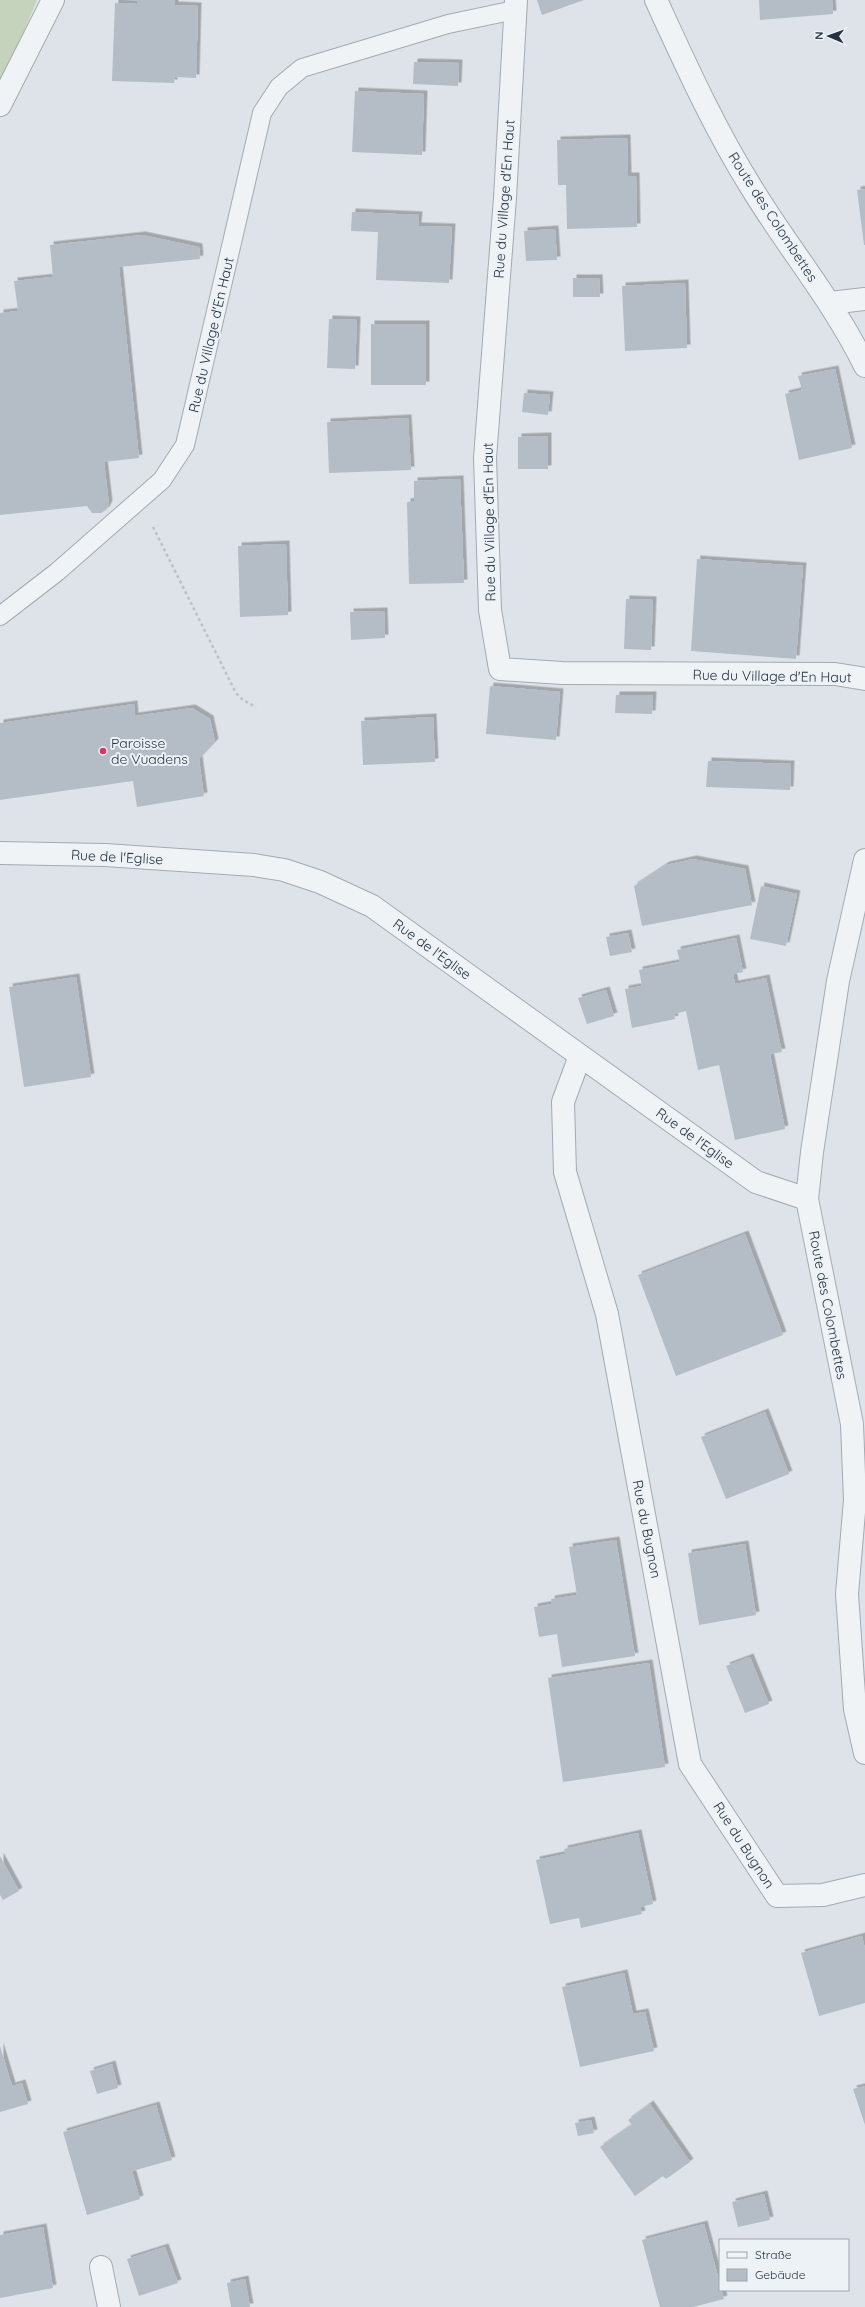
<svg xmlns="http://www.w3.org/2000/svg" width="865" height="2307" viewBox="0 0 865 2307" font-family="Quicksand,sans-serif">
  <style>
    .green { fill: #c5d3bd }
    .building { fill: #b4bdc6; filter: url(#shadow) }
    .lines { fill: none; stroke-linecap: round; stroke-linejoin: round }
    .service-casing { stroke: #a2aab3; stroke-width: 20 }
    .minor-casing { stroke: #a2aab3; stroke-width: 24 }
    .path { stroke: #bbc1c7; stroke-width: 2.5; stroke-dasharray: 3 3; stroke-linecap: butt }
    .service { stroke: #f0f3f6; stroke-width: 18 }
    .minor { stroke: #f0f3f6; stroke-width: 22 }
    .poi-dot { fill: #db3562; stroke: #edf2f6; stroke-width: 1.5 }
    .labels { text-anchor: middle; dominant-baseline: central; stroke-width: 4; stroke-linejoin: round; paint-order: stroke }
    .street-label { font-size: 14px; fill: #253241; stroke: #edf2f6 }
    .poi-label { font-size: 14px; fill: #253241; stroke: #edf2f6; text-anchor: start }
  </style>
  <defs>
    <filter id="shadow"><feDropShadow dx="3.5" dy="-3.5" stdDeviation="0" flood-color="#0004"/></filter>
  </defs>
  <rect width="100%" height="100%" fill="#dde3e8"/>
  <polygon class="green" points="0,0 37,0 3,81 0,80"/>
  <g class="building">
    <polygon points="137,0 175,0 175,5 198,6 196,78 175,77 174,83 112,81 115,3 137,4"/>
    <polygon points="537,0 584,0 542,15"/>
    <polygon points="759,0 832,0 833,14 760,20"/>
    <polygon points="414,62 459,63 458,86 413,84"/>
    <polygon points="355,91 424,94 422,155 352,152"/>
    <polygon points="627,138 628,176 636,176 637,227 567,229 566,185 558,185 557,140"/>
    <polygon points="865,189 865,245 864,245 857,190"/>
    <polygon points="352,212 419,215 418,226 452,227 449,283 376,280 378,232 351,231"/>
    <polygon points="555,229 557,260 526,261 524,231"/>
    <polygon points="142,235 199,247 200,259 119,267 139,458 104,462 109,504 106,510 101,513 92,513 87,506 0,515 0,313 18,311 14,281 53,277 50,245"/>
    <polygon points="573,278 599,278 600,297 573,297"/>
    <polygon points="685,283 687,348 625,351 622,286"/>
    <polygon points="329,319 357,320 355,369 327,368"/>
    <rect x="371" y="324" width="55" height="61"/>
    <polygon points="835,369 852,448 799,460 785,394 802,390 798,376"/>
    <polygon points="524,393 550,395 548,415 522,412"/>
    <polygon points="408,418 411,470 329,473 327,422"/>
    <polygon points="548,436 548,469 518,469 518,437"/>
    <polygon points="460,479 464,583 409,584 407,502 414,501 414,481"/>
    <polygon points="286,544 288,615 240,617 238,546"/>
    <polygon points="697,559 803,566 796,659 691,651"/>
    <polygon points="626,599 653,600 651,650 624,649"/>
    <polygon points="384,611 385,638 351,640 350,612"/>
    <polygon points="490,686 560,692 556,740 486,734"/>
    <polygon points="616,695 653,695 652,714 615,713"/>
    <polygon points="134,704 135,716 192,708 210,719 215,742 199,759 204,796 137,807 133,781 0,800 0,723"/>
    <polygon points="433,717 435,762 363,765 361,721"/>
    <polygon points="708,761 791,764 790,790 706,787"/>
    <polygon points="693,859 745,869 752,905 642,926 634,886 666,865"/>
    <polygon points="761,886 797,894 786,946 750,939"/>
    <polygon points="628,933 632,952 610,956 606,937"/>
    <polygon points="736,938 743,972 733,974 735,984 766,978 782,1052 770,1054 785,1129 735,1140 719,1065 698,1070 686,1011 674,1014 675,1019 632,1028 625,989 642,986 639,970 680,962 677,950"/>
    <polygon points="76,977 91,1077 24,1087 9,987"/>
    <polygon points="606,990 614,1016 587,1024 578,998"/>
    <polygon points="745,1234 783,1335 676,1376 638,1275"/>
    <polygon points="765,1412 789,1474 726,1499 701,1437"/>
    <polygon points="616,1540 635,1656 562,1667 557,1634 539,1637 534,1607 552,1604 551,1599 577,1595 569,1547"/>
    <polygon points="745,1544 756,1615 699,1625 688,1553"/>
    <polygon points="750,1657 769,1704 745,1713 726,1666"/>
    <polygon points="649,1663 665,1767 563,1782 548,1678"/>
    <polygon points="638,1833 653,1904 640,1907 642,1914 581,1928 579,1918 550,1924 536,1860 565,1854 564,1849"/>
    <polygon points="0,1856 19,1891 3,1900 0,1895"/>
    <polygon points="862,1936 865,1949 865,2003 819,2016 801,1953"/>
    <polygon points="624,1973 633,2014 645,2012 654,2051 580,2067 562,1987"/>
    <polygon points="0,2046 12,2086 22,2083 28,2104 0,2112"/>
    <polygon points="112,2064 118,2088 97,2094 90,2071"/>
    <polygon points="865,2086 865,2125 853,2089"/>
    <polygon points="650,2104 690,2162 666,2179 663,2176 635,2196 600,2147 632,2125 628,2120"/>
    <polygon points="156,2105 172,2160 132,2171 140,2199 87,2215 63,2132"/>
    <polygon points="591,2120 594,2133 578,2136 575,2123"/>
    <polygon points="764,2194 770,2220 738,2227 732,2202"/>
    <polygon points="704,2224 724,2299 693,2307 660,2307 642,2240"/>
    <polygon points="43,2227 53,2288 0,2298 0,2235"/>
    <polygon points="165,2247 178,2283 139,2296 127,2259"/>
    <polygon points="245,2279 250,2307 231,2307 227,2283"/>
  </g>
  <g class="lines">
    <g class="service-casing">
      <polyline id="service" points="0,616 57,572 162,480 185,445 262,113 279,87 302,68 448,24 515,10"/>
    </g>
    <g class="minor-casing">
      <g id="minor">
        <polyline points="516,0 505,198 485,458 490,610 500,669 562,673 835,674 865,679"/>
        <path d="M656,0C685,63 714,128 751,187C788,248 834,302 865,366"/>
        <polyline points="0,105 53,0"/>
        <polyline points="830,303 865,299"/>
        <polyline points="0,853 105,855 254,865 284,870 320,882 372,906 756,1182 807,1199"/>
        <polyline points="865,860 838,981 812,1152 807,1199 852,1424 855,1500 847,1594 855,1709 865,1753"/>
        <polyline points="580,1056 563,1102 565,1172 607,1314 690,1764 777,1896 823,1895 865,1885"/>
        <polyline points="101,2267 109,2307"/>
      </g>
    </g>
    <polyline class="path" points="153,527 236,693 243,700 256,707"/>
    <use href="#service" class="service"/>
    <use href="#minor" class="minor"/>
  </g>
  <circle class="poi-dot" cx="103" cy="751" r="4"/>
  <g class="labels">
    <g class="street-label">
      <text transform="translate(504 199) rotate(-86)">Rue du Village d'En Haut</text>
      <text transform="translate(773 217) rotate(57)">Route des Colombettes</text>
      <text transform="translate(211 335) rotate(-77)">Rue du Village d'En Haut</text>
      <text transform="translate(489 522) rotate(-91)">Rue du Village d'En Haut</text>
      <text transform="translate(772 676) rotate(1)">Rue du Village d'En Haut</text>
      <text transform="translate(117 857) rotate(3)">Rue de l'Eglise</text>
      <text transform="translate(432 949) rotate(36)">Rue de l'Eglise</text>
      <text transform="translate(695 1138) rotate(36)">Rue de l'Eglise</text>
      <text transform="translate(828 1305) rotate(79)">Route des Colombettes</text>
      <text transform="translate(647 1529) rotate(79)">Rue du Bugnon</text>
      <text transform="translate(744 1845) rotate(57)">Rue du Bugnon</text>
    </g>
    <g class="poi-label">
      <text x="111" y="743">Paroisse<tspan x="111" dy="16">de Vuadens</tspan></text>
    </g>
  </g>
  <rect x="719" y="2239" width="130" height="52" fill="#edf2f6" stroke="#9da5ae"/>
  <rect x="727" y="2252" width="20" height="6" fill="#f0f3f6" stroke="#9da5ae"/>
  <text x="755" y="2259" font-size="12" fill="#253241">Straße</text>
  <rect x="727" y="2269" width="20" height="12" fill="#b4bdc6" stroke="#9da5ae"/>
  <text x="755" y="2279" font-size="12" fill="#253241">Gebäude</text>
  <g transform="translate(829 36) rotate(272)" stroke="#edf2f6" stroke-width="3" paint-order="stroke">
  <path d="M0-3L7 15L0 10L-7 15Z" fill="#253241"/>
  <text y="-6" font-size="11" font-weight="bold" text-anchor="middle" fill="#253241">N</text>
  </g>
</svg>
